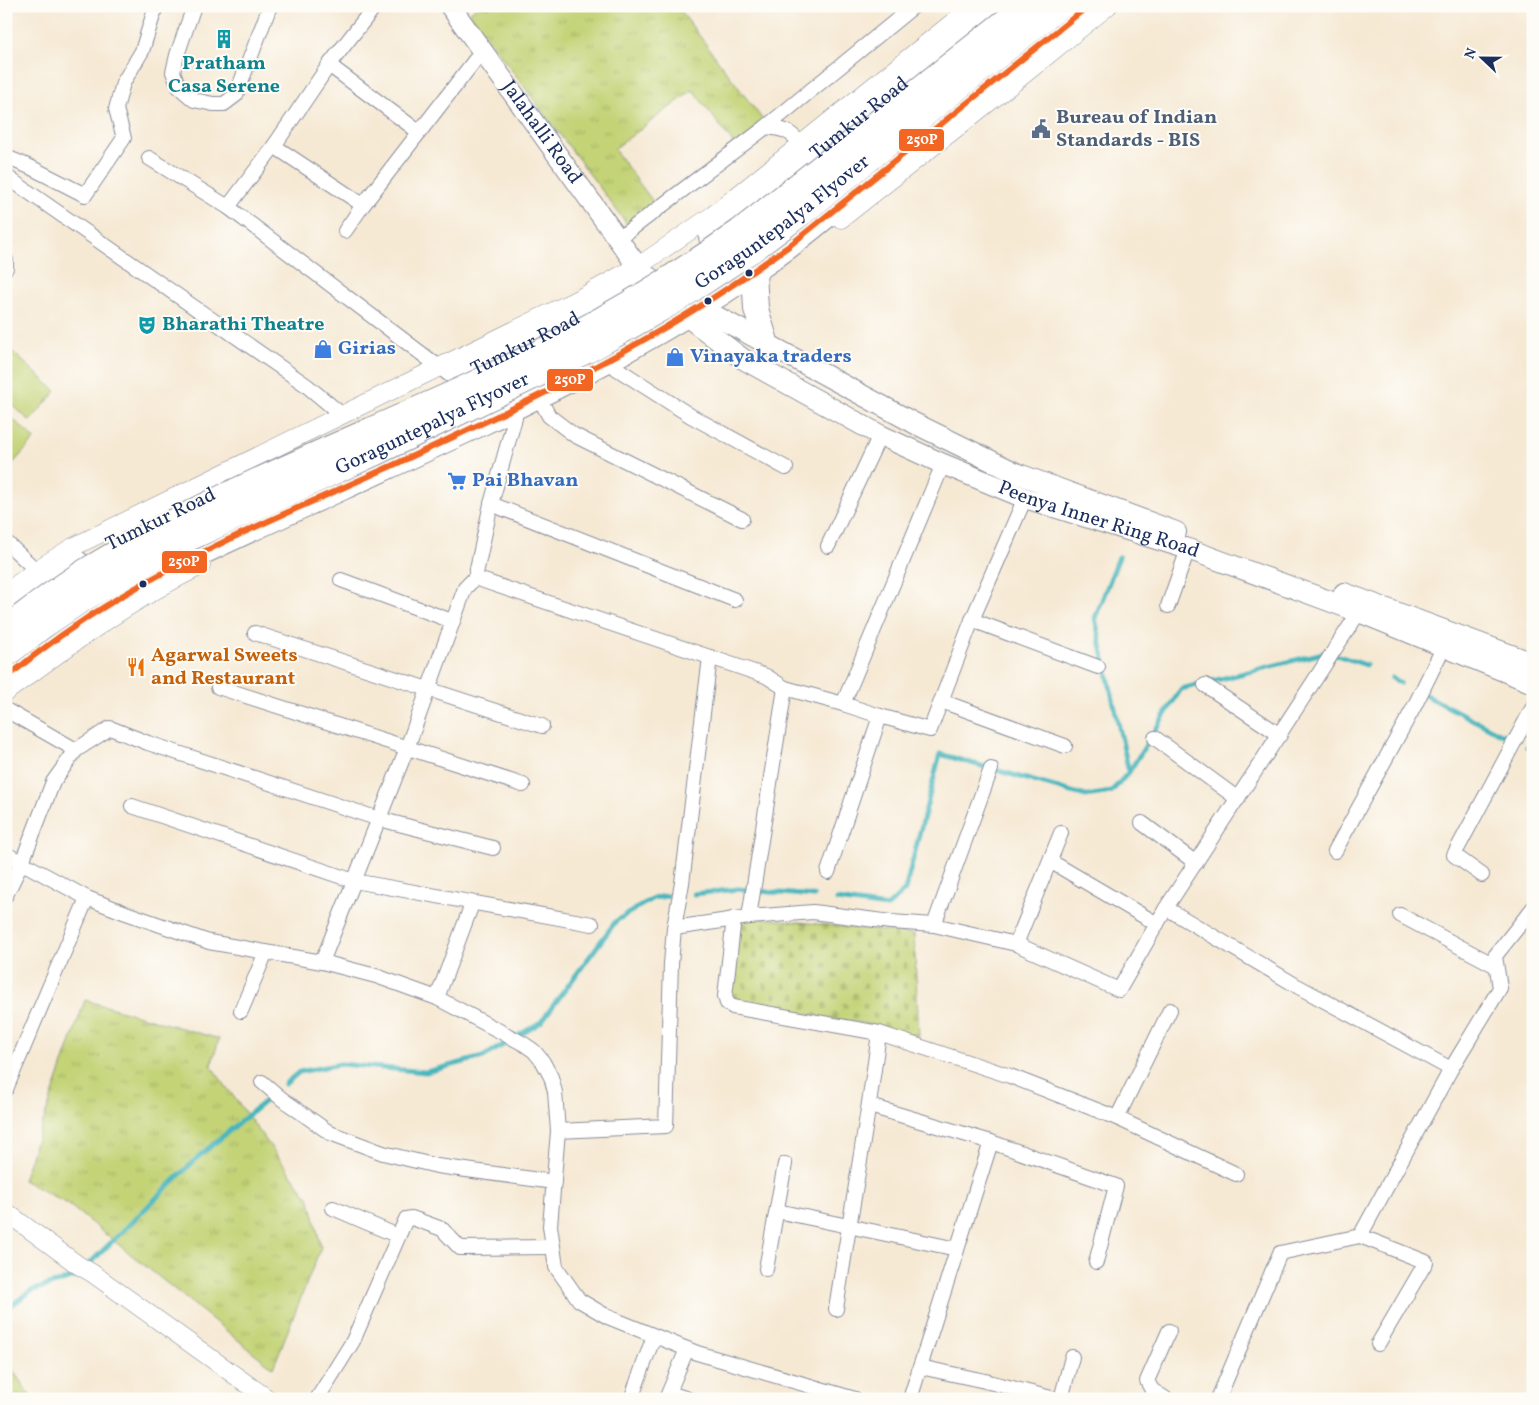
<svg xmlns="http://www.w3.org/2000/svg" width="1539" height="1405" viewBox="0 0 1539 1405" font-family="Vollkorn,serif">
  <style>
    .grass { fill: url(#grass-tufts); stroke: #6f816a }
    .cemetery { fill: url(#cemetery-stones); stroke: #6f816a }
    .pitch { fill: #c3d376; stroke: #6f816a }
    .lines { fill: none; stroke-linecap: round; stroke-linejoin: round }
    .stream { stroke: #46b6bd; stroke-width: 5 }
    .minor-casing { stroke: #888c99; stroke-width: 16 }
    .tertiary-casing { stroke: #888c99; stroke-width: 19 }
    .secondary-casing { stroke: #888c99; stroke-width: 22 }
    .trunk-casing { stroke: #888c99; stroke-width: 26 }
    .minor { stroke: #fff; stroke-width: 14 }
    .tertiary { stroke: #fff; stroke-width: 18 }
    .secondary { stroke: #fff; stroke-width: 20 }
    .trunk { stroke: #fff; stroke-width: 24 }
    .motorway-bridge-casing { stroke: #888c99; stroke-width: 28; stroke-linecap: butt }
    .motorway-bridge { stroke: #fff; stroke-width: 26 }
    .bus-1-casing { stroke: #fdfcf7; stroke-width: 10 }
    .bus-1 { stroke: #f26522; stroke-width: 6 }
    .bus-dot { fill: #1b2f5e; stroke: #fdfcf7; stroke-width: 2 }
    .labels { text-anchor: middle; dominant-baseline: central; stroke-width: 4; stroke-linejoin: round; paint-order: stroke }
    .culture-label { font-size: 20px; font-weight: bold; fill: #0d838f; stroke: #fdfcf7 }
    .service-label { font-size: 20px; font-weight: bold; fill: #4e5e75; stroke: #fdfcf7; text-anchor: start }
    .street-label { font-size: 20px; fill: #1b2f5e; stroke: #fdfcf7 }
    .shop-label { font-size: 20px; font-weight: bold; fill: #366cbe; stroke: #fdfcf7; text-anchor: start }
    .food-label { font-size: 20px; font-weight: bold; fill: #c56008; stroke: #fdfcf7; text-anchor: start }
    .line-badge { stroke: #fdfcf7; stroke-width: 2 }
    .badge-label { font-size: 14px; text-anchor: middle; font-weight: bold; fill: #fff }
  </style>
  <defs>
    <pattern id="grass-tufts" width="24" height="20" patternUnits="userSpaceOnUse" patternTransform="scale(1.25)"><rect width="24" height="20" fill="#c3d376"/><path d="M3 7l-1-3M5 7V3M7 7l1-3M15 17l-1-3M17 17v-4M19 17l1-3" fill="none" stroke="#a7b568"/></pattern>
    <pattern id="cemetery-stones" width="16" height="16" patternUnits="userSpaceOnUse" patternTransform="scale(1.25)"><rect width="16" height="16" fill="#c3d376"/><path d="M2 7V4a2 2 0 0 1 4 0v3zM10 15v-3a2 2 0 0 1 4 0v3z" fill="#a7b568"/></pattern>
  </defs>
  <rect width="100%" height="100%" fill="#fdfcf7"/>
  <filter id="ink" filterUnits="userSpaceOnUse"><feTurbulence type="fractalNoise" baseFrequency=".02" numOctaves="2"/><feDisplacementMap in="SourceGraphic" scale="10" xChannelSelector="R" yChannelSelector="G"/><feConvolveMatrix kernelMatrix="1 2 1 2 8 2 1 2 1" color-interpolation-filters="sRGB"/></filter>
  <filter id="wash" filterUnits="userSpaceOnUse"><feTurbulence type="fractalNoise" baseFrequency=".0096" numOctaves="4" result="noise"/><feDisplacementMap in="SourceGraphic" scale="20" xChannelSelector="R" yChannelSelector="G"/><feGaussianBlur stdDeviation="1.12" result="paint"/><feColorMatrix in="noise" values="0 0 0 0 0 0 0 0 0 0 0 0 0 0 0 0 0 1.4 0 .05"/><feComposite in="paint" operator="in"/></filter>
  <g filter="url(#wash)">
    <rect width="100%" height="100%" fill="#f6e9d4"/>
    <g class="grass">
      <polygon points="478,6 677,6 769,128 739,151 693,90 614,149 657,207 630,228 469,13"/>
      <polygon points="85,1000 219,1039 211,1066 310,1200 321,1247 273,1368 69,1205 23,1180"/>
      <polygon points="6,1360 32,1399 6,1399"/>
    </g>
    <polygon class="cemetery" points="731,915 914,934 919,1037 878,1026 720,1000"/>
    <g class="pitch">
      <polygon points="6,346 56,391 30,421 6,399"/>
      <polygon points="6,413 35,439 6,471"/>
    </g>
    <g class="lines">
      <g class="stream">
        <polyline points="1119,557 1095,618 1129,772"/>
        <polyline points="1392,678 1400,683"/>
        <polyline points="1425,695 1503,735"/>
        <polyline points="1527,747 1533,750"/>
        <polyline points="694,894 738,889 814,896"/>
        <polyline points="837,900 887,907 905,890 940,754 1086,796 1111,792 1129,772 1181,689 1327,652 1366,665"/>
        <polyline points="285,1084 299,1072 340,1064 426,1072 483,1057 541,1022 616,921 653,898 667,896"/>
        <polyline points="6,1309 31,1291 77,1276 199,1156 264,1102"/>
      </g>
    </g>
  </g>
  <g filter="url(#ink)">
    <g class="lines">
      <g class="minor-casing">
        <g id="minor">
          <polyline points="194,6 177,55 173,72 179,87 194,100 213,104 224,104 236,95 270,6"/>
          <polyline points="375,6 329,65 274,146 228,207 455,379"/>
          <polyline points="329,65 419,132"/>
          <polyline points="766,127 914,6"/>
          <polyline points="274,146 363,205 482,51"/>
          <polyline points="6,157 30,167 85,195 124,138 116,109 123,83 142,51 156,6"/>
          <polyline points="149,158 228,207"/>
          <polyline points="7,177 306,385 342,415"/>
          <polyline points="345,231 363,205"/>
          <path d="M618,239L766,127C785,129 789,131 802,144"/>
          <polyline points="6,260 6,268"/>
          <polyline points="616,368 691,416 786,468"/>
          <polyline points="543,405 549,416 574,435 742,519"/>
          <polyline points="491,504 735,600"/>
          <polyline points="6,542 36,570"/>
          <polyline points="828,546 880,435"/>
          <polyline points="475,578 766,676 785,688 843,704 943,464"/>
          <polyline points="341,580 452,621"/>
          <polyline points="1168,606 1188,549"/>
          <polyline points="972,620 1098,667"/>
          <polyline points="255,633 542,726"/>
          <polyline points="1205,685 1280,735"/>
          <polyline points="218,687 523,785"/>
          <polyline points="941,701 1065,746"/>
          <polyline points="843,704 880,716"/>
          <polyline points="6,710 76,750"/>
          <polyline points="1155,738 1238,799"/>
          <polyline points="132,806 354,881 592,924"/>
          <polyline points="1142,823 1196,863"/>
          <polyline points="1335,851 1414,707 1444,646"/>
          <polyline points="6,854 87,898 126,913 209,942 322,962 376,976 437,998 524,1044 534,1051 543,1062 551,1077 555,1092 558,1131 550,1226 556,1267 579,1300 608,1317 697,1353 855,1399"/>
          <polyline points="1050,861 1157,924"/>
          <polyline points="828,872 880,716 930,730 972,620 1025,498"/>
          <polyline points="1482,875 1454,855 1533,707"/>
          <polyline points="6,895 22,862 53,782 76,750 110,728 148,743 379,819 493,848"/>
          <polyline points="1166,908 1297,986 1451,1069 1500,988 1495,956 1533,908"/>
          <polyline points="1400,915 1496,966"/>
          <polyline points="749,917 813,912 891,922 934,925 1016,944 1119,990 1166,908 1359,612"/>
          <polyline points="734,918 725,996 727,1003 733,1007 879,1033"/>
          <polyline points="934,925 991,769"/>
          <polyline points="674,928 749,917 785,688"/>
          <polyline points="1016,944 1061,833"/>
          <polyline points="322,962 407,748 465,588 475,578 491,504 515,418"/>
          <polyline points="437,998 472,904"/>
          <polyline points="241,1011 266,952"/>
          <polyline points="262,1082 282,1099 330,1133 383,1153 437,1166 554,1182"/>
          <polyline points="6,1089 87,898"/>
          <polyline points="870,1106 991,1142 1116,1186 1096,1262"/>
          <polyline points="1117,1118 1170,1010"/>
          <polyline points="558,1131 666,1126 671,964 674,928 682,883 710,657"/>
          <polyline points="333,1208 398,1236"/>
          <polyline points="777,1211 957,1249"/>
          <polyline points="1360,1236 1451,1069"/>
          <polyline points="766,1269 785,1164"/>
          <path d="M836,1309C850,1217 867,1126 879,1033L1010,1076L1117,1118L1236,1174"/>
          <polyline points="920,1367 985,1381 1055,1399"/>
          <polyline points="669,1393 688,1399"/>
          <polyline points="317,1399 353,1341 406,1219 412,1218 442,1229 460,1248 553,1247"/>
          <polyline points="631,1399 654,1336"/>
          <polyline points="666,1399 687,1349"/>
          <polyline points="910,1399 991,1142"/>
          <polyline points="1061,1399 1072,1357"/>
          <polyline points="1166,1399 1152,1390 1147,1381 1169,1331"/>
          <polyline points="1218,1399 1280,1253 1360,1236 1426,1262 1378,1344"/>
        </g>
      </g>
      <g class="tertiary-casing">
        <g id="tertiary">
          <polyline points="841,219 1016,81 1108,6"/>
          <polyline points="6,593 36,570 73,547 580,298 643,263 713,215 973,6"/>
          <path d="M6,692C68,646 131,600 201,566"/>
          <polyline points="6,1212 78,1265 92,1273 268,1399"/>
        </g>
      </g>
      <g class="secondary-casing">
        <g id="secondary">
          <path id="s1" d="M450,6L633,260"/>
          <path id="s2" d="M633,260L632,270L685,315L743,359L880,435L943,464L1025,498L1188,549L1359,612L1533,683"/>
          <polyline points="689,300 699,307 914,423 1016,473 1176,532"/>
          <polyline points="1344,593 1533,663"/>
        </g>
      </g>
      <g class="trunk-casing">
        <g id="trunk">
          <path id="s3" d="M711,237L726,226L1001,6"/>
          <polyline points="754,272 756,309 767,345"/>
          <path id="s4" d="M465,375L551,333L648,279"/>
          <polyline points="6,611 29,593 77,563"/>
          <path d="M6,678C33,656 60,635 89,616C168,564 257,527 342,488C496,417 653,348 789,246L1088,6"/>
        </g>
      </g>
      <use href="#minor" class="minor"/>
      <use href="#tertiary" class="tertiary"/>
      <use href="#secondary" class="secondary"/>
      <use href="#trunk" class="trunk"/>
      <g class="motorway-bridge-casing">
        <g id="motorway-bridge">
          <path d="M6,629C34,608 62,586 92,568C240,478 407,422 561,342C623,310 682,273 740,232L1026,6"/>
          <path id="s5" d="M6,654L42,626L82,599L182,541L376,452L593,347L677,299L751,250L802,212L1059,6"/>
        </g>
      </g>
      <use href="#motorway-bridge" class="motorway-bridge"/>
      <g class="bus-1-casing">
        <path id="bus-1" d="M6,678C42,648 80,621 120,597C209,544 306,505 400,462C496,417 593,372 684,316C720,294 755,270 789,246L1088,6"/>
      </g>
      <use href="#bus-1" class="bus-1"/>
    </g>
  </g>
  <defs>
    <g id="building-bare" transform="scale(1.5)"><path d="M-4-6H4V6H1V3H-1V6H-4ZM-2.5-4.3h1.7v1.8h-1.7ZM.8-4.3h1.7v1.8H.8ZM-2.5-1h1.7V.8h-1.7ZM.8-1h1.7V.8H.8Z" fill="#0f9aa8" stroke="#fdfcf7" stroke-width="2.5" paint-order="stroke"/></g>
    <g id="civic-bare" transform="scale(1.5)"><path d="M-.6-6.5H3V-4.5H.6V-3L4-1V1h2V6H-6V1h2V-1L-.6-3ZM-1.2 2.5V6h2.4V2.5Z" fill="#5c6f8a" stroke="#fdfcf7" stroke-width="2.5" paint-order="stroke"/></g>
    <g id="theatre-bare" transform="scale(1.5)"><path d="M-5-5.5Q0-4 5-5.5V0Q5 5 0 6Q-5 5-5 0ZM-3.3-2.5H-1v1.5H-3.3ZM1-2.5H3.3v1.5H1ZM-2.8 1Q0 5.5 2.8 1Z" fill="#0f9aa8" stroke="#fdfcf7" stroke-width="2.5" paint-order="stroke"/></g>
    <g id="shop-bare" transform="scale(1.5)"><path d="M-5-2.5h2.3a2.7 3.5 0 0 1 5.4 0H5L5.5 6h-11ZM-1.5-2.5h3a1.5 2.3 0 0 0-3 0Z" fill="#3f7fe0" stroke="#fdfcf7" stroke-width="2.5" paint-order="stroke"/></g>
    <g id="supermarket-bare" transform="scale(1.5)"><path d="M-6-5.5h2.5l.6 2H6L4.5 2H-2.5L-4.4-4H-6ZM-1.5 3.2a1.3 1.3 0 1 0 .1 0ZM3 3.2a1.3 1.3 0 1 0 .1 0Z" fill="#3f7fe0" stroke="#fdfcf7" stroke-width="2.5" paint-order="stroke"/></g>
    <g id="restaurant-bare" transform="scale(1.5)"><path d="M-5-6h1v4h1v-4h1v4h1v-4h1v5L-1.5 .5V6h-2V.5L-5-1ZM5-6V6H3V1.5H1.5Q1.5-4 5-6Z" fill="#e8710a" stroke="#fdfcf7" stroke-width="2.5" paint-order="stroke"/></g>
  </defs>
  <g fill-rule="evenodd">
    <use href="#building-bare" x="224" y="39"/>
    <use href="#civic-bare" x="1041" y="129"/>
    <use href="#theatre-bare" x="147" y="325"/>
    <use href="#shop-bare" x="323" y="349"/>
    <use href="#shop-bare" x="675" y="357"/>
    <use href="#supermarket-bare" x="457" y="481"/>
    <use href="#restaurant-bare" x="136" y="667"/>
  </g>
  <g class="bus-dot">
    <circle cx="749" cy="273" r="4.5"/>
    <circle cx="708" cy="301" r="4.5"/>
    <circle cx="143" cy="584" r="4.5"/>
  </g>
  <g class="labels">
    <g class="culture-label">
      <text x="224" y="64">Pratham<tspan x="224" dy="23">Casa Serene</tspan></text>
      <text x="162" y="325" text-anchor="start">Bharathi Theatre</text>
    </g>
    <g class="service-label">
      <text x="1056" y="118">Bureau of Indian<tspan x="1056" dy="23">Standards - BIS</tspan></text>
    </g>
    <g class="street-label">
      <text stroke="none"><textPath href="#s3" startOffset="190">Tumkur Road</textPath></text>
      <text stroke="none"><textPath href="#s1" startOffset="156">Jalahalli Road</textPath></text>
      <text stroke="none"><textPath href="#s5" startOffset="891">Goraguntepalya Flyover</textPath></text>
      <text stroke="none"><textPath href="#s4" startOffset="68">Tumkur Road</textPath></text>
      <text stroke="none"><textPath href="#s5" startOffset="486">Goraguntepalya Flyover</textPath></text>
      <text stroke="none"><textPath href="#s2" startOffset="544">Peenya Inner Ring Road</textPath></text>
      <text transform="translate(161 520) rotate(-26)">Tumkur Road</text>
    </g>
    <g class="shop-label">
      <text x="338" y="349">Girias</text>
      <text x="690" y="357">Vinayaka traders</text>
      <text x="472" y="481">Pai Bhavan</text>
    </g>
    <g class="food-label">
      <text x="151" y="656">Agarwal Sweets<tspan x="151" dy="23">and Restaurant</tspan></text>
    </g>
  </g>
  <g class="line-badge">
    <rect x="898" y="128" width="47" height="24" rx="5" fill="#f26522"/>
    <rect x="546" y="368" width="48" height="24" rx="5" fill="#f26522"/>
    <rect x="161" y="550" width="47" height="24" rx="5" fill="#f26522"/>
  </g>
  <g class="badge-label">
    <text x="922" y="144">250P</text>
    <text x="570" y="384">250P</text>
    <text x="184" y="566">250P</text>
  </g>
  <rect width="1539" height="1405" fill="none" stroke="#fdfcf7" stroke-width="25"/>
  <g transform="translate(1482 58) rotate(292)" stroke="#fdfcf7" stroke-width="4" paint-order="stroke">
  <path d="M0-4L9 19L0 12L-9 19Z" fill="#1b2f5e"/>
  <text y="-8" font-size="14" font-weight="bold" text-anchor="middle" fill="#1b2f5e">N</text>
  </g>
</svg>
